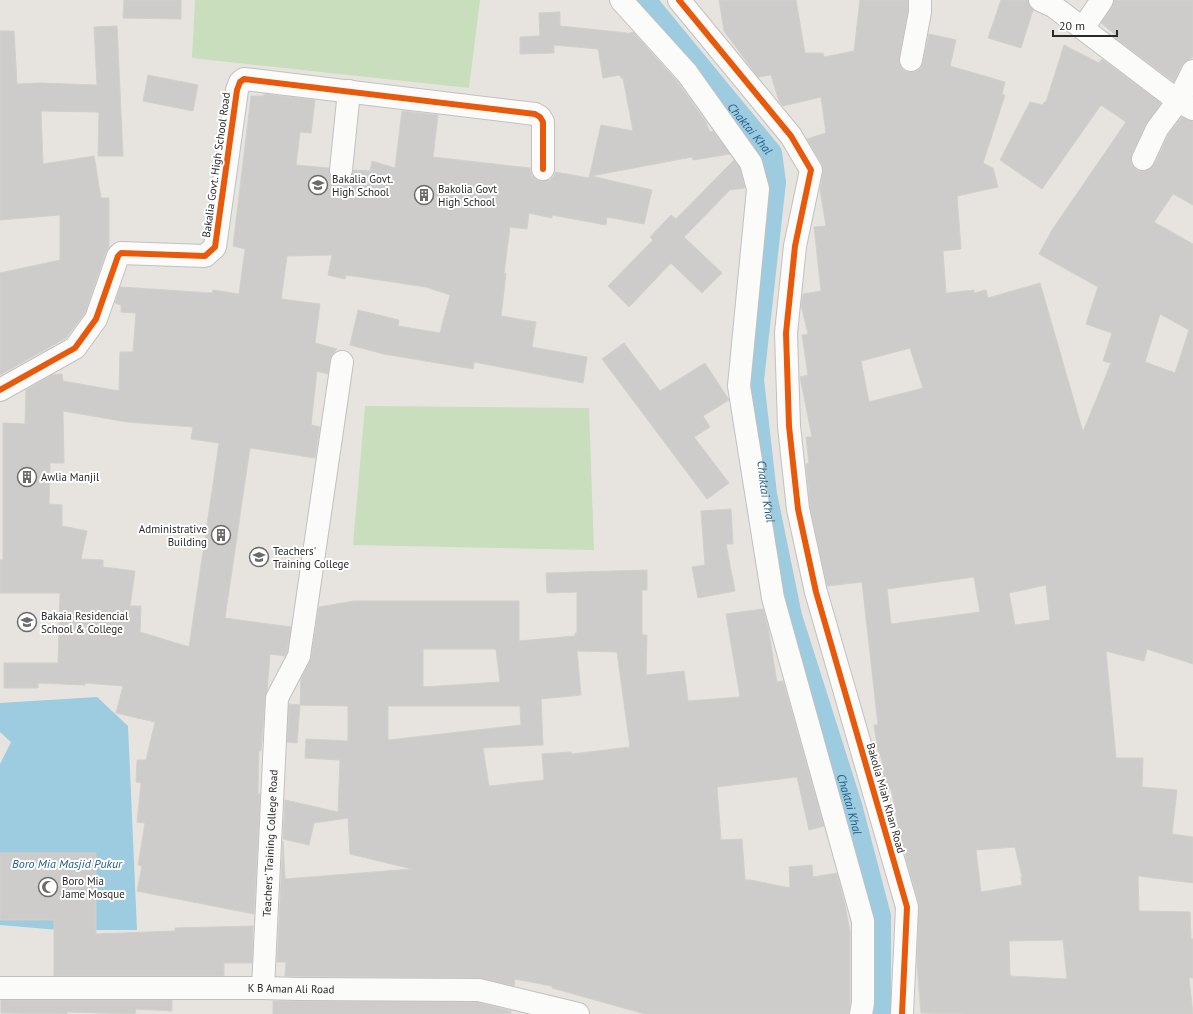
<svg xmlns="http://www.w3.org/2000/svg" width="1193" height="1014" viewBox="0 0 1193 1014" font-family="'PT Sans',sans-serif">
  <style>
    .green { fill: #c9debd }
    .water { fill: #9dcbdf }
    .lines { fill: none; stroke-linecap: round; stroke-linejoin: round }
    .canal { stroke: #9dcbdf; stroke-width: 22 }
    .building { fill: #ceccca; stroke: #d2d0cc; fill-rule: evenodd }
    .minor-casing { stroke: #c2c0c0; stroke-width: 24 }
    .minor { stroke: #fbfbfa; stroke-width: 22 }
    .cycleway-casing { stroke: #fff; stroke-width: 8 }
    .cycleway { stroke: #e8590c; stroke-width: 6 }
    .labels { text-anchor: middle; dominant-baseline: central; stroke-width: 4; stroke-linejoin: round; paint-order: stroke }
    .street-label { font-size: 11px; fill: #2a2a2a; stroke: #fff }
    .poi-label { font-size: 11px; fill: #2a2a2a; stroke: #fff; text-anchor: start }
    .water-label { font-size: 12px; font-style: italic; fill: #1e5e89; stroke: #fff }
  </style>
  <rect width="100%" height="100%" fill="#e7e4e0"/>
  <g class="green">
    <polygon points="195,0 480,0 469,88 192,58"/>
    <polygon points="365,406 589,408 594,550 353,545"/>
  </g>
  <polygon class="water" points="97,697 128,726 137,930 59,930 0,925 0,764 11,742 0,732 0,703"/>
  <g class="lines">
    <path class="canal" id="s1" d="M645,0L771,153L775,182L753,380L766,494L791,616L851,805L880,916V1014"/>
  </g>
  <g class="building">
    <polygon points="124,0 181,0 181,19 123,18"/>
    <path d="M719,0H796L805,53H823L824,57L854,51L860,0H908V11L899,58V64L903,70L909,72H915L921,68L923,62L929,34L956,40L950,66L1005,82L1002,94L1005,95L983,163L993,168L998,187L957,196L961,249L943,251L946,293L974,290V293L986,290L988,298L1040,283L1083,432L1111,363L1103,361L1112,333L1086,324L1098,287L1039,254L1052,230L1126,122L1101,105L1042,189L1000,160L1030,102L1043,105L1044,102H1046L1064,45L1099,63L1102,59L1161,103L1146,124L1132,154L1131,160L1133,166L1137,170L1144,171L1150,169L1154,165L1168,135L1182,117L1193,121V205L1173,194L1154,222L1193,244V664L1147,649L1144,661L1106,651L1116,758H1143L1142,787L1177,790L1172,834L1193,837V883L1138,876L1139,911L1190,912L1191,939H1193V978H1189L1193,1014H965L921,1013L917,964L919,904L906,858L905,850L904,851L901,840L891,789H886L881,757H879L874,725H878L862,582L827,586L810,507L806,464L809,463L806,437H812L800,377L808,375L802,335L808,334L801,305L803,294L821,291L814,227L826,226L820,190L823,172L822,164L807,139L826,133L821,97L783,106L779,101L771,75L758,77L724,31ZM1160,314L1189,330L1175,373L1145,362ZM910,348L923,388L869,402L861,361ZM974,577L980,612L891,624L887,589ZM1046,585L1050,620L1015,625L1009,593ZM1015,847L1022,877H1021L1022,885L981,892L976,850ZM1063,940L1067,979L1010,976L1009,941Z"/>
    <polygon points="1001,0 1028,0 1030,7 1033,10 1021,48 988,38"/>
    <polygon points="1114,0 1193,0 1193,57 1186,61 1182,65 1174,82 1115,38 1117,36 1101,23 1112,7"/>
    <path d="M560,12V26L627,33V34L633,32L677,81L706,122L710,132L713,131L730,154L693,160L692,157L591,176L652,190L644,224L607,217L606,225L552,215V218L529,213L527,229L510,227L504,274L506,273L501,316L536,322L532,347L587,357L583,383L474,362L473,369L384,354L350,345L358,310L399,320L398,326L440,333L450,295L426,287L346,275L345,279L328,275L332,255L287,256L281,299L320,304L315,343L337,349L332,355L330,360L328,374L317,371L311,425L320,427L315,458L250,448L225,618L291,627L287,652L285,656L270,654L267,691L265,697L262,740L261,751H259L258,794H260L254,914L137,891L142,866L138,865L145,823L137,822L141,783L136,782L137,760H146L155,722L116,713L123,686L85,683V685L38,683V688H4V663H58L60,593H0V560H3V423L25,424L26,390L52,375L62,374L63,381L119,391L120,352H133L136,313L121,312V305L115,303L120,287L212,293L213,290L239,294L245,249L233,246L251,96H264V94L315,100L311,133L300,132L296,165L329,168L330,175L334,180L339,182H346L351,178L354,170L370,171L372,161L395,168L402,111L438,115L433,157L530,168L532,176L537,180L543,181L550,180L554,176L555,172L589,178L601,125L633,131L623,78H621L620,75L603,78L598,49L554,45V53L520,54V37L540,36L539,13ZM63,411L127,422L193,427L191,439L219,443L189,647L140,632L141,606H130L135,571L103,567V560L81,559L87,531L62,526V505L49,504L50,463H64Z"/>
    <polygon points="117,26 123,156 98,156 99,112 41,111 43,164 94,156 101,198 109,198 109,247 106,252 85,313 66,338 0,375 0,273 60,260 60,215 0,220 0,31 14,31 17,84 40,83 97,85 94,27"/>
    <polygon points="148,75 198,85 193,111 143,101"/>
    <polygon points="734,160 740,168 745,188 730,190 684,237 722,273 702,293 671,263 629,307 608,286 653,240 650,237 671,215 676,219"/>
    <polygon points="624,343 660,391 705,363 729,400 703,416 710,427 694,437 729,483 707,499 602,359"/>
    <polygon points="731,509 733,544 726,544 735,591 698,598 692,567 705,565 701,511"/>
    <path d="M647,570V590H642V635H647L646,675L684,671L688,701L740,697L726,614L763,609L768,627L777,682L783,681L824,826L809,830L797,777L717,787L721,840L742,839L745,880H751L790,888L789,867L812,865L813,877L837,873L845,905L850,932V1002L849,1014H645L552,988V986L515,979L514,986L479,978L285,976L286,962H277L283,841L285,879L412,869L350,854L348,818L314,823L309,845L283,839L285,800L338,812L340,760L305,758L306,739L348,741V706L300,705L301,679L311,658L319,607L354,601H519V641L575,636V633H577V592L547,593L546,573ZM423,649H496L500,682L423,687ZM577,651L617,652L630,747L572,754L571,752L542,754L544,780L489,786L483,748L543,745L541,699L581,695ZM388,706H520L521,725L388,740Z"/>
    <polygon points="289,704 300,705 297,743 287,742"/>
    <polygon points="0,853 96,853 96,934 175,931 175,928 253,926 252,963 224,963 224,976 54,976 54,920 0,920"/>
    <polygon points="1,1000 172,1000 172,1011 136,1009 135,1014 67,1012 67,1014 1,1013"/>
    <polygon points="273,1001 477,1002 511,1011 511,1014 273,1014"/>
  </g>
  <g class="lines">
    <g class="minor-casing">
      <g id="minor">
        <polyline points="621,0 687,73 751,163 758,189 739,386 773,598 863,921 863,1003 861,1014"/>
        <polyline points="679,0 791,136 811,170 795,246 786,333 789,426 798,509 816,592 907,907 902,1014"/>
        <polyline points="1040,0 1053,6 1178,101 1193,109"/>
        <polyline points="1083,28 1102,0"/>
        <polyline points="911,60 920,12 920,0"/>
        <polyline points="1143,159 1157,129 1178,101 1193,71"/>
        <polyline points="341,170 349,91"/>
        <polyline points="0,390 75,348 96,319 118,256 121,253 205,256 215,247 237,90 240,82 244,79 535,114 540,117 543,122 543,169"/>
        <path id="s2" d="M0,988H263L300,989L479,990L578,1014"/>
        <path id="s3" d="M263,988L277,698L299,656L342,362"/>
      </g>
    </g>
    <use href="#minor" class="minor"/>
    <g class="cycleway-casing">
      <g id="cycleway">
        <polyline points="679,0 791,136 811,170 795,246 786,333 789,426 798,509 816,592 907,907 902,1014"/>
        <polyline points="0,390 75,348 96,319 118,256 121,253 205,256 215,247 237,90 240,82 244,79 535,114 540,117 543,122 543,169"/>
      </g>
    </g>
    <use href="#cycleway" class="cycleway"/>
  </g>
  <defs>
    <g id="school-ring" transform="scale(1)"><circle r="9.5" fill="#fff" stroke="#6c6b6a" stroke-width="1.5"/><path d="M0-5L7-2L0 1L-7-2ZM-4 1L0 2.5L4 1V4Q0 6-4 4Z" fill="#6c6b6a"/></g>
    <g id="building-ring" transform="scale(1)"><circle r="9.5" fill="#fff" stroke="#6c6b6a" stroke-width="1.5"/><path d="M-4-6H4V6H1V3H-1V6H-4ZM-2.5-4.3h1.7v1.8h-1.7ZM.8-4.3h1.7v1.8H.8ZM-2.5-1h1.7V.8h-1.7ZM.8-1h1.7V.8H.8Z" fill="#6c6b6a"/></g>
    <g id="university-ring" transform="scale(1)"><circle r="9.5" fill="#fff" stroke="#6c6b6a" stroke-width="1.5"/><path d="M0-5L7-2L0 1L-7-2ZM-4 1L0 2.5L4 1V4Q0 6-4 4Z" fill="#6c6b6a"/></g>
    <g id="mosque-ring" transform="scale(1)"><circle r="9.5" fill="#fff" stroke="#6c6b6a" stroke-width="1.5"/><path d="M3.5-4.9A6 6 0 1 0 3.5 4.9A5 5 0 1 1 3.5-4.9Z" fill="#6c6b6a"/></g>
  </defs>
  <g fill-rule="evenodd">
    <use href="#school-ring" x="318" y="185"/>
    <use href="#building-ring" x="424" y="195"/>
    <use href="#building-ring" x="27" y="477"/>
    <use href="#building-ring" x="221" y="535"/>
    <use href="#university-ring" x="259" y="557"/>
    <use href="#school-ring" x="27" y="622"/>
    <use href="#mosque-ring" x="48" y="887"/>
  </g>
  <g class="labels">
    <g class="street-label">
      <text transform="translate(216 165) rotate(-82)">Bakalia Govt. High School Road</text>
      <text transform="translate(886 798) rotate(74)">Bakolia Miah Khan Road</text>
      <text stroke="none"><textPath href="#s3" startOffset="145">Teachers' Training College Road</textPath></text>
      <text stroke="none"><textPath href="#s2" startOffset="291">K B Aman Ali Road</textPath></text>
    </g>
    <g class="poi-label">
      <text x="332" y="179">Bakalia Govt.<tspan x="332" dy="13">High School</tspan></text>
      <text x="438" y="189">Bakolia Govt<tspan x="438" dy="13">High School</tspan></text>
      <text x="41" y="477">Awlia Manjil</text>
      <text x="207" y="529" text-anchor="end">Administrative<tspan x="207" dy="13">Building</tspan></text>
      <text x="273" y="551">Teachers'<tspan x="273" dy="13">Training College</tspan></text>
      <text x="41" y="616">Bakaia Residencial<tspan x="41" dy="13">School &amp; College</tspan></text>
      <text x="62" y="881">Boro Mia<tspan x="62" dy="13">Jame Mosque</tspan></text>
    </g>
    <g class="water-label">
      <text stroke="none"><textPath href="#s1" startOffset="166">Chaktai Khal</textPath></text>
      <text stroke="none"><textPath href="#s1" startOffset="539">Chaktai Khal</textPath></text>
      <text stroke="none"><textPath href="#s1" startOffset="863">Chaktai Khal</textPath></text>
      <text x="67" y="863">Boro Mia Masjid Pukur</text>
    </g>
  </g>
  <path d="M1053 30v6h64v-6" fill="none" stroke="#2a2a2a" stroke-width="2"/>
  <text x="1059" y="30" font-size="12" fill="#2a2a2a" stroke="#ffffff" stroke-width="3" paint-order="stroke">20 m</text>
</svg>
